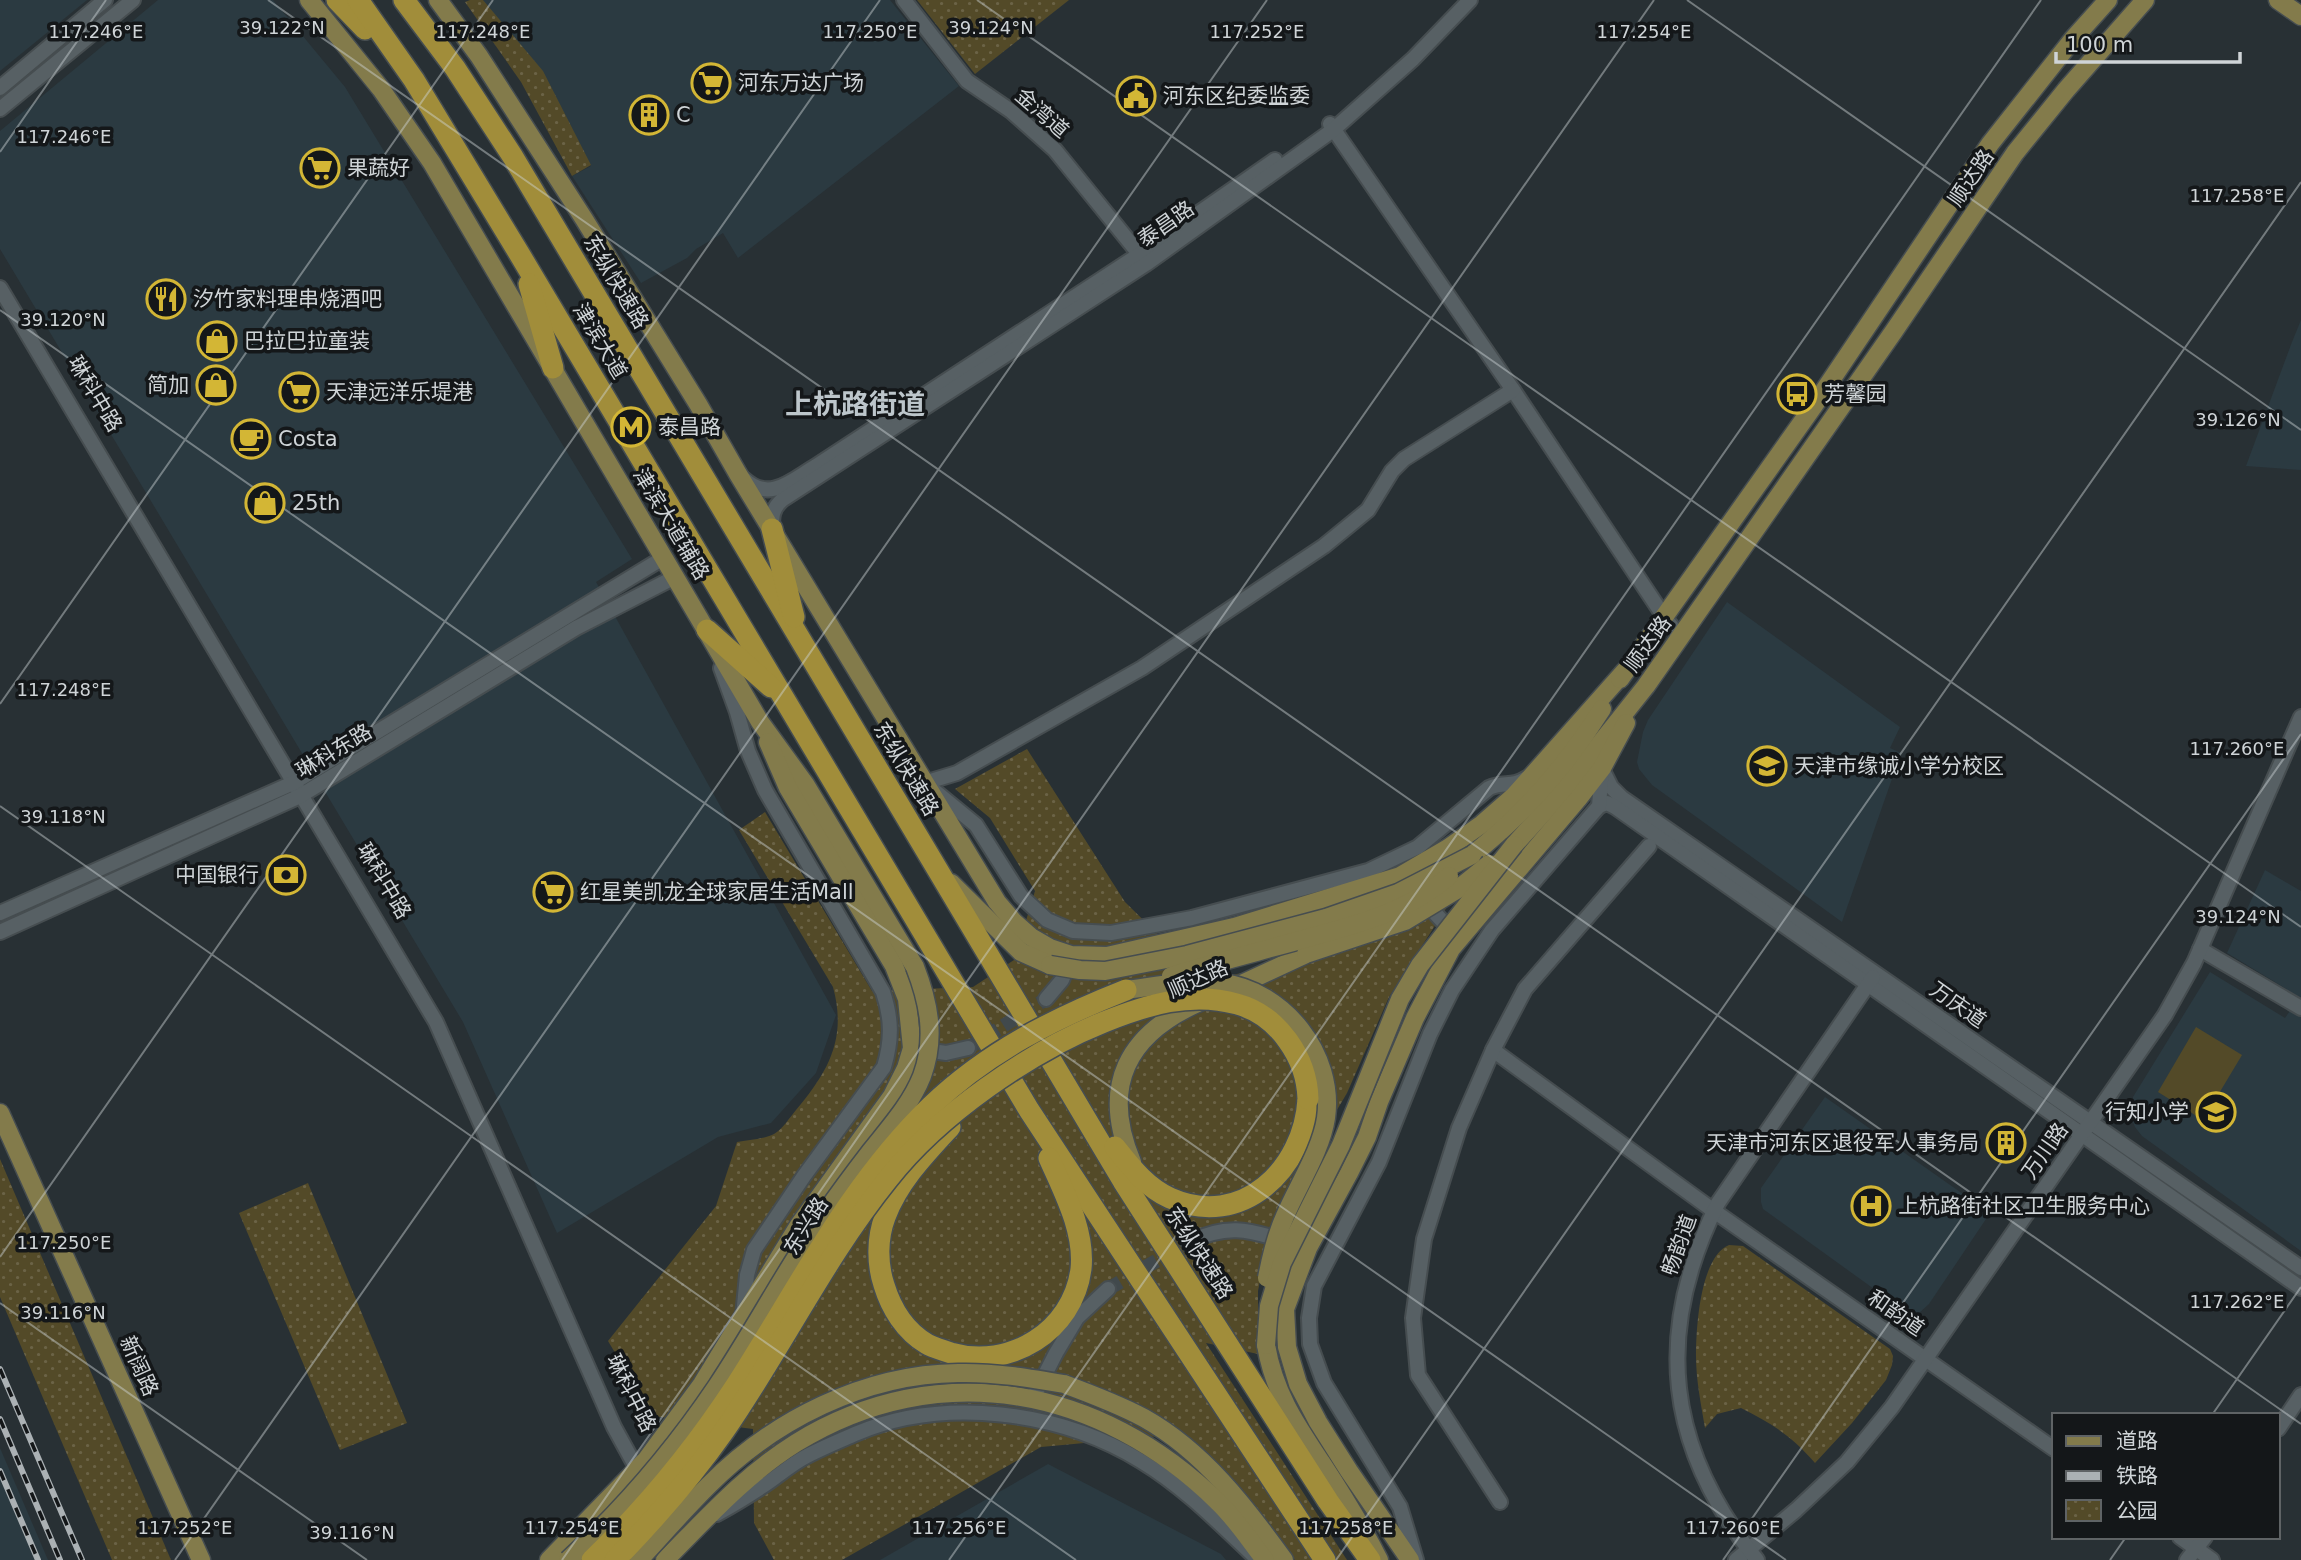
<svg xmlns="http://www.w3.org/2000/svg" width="2301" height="1560" viewBox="0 0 2301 1560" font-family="'DejaVu Sans','Noto Sans SC',sans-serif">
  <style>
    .built { fill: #2b3a41 }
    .grass { fill: #534a28 }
    .park { fill: url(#park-dots) }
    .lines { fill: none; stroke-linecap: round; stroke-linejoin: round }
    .minor-tunnel { stroke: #41494c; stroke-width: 14; stroke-dasharray: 14 7; stroke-linecap: butt }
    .minor-casing { stroke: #464d50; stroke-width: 18 }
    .major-casing { stroke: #464d50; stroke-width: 21 }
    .highway-casing { stroke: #464d50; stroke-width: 24 }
    .minor { stroke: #576064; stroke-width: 14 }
    .major { stroke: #837b4b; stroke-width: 18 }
    .highway { stroke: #a18d3a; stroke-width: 21 }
    .rail-casing { stroke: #abb1b4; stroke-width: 6 }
    .rail { stroke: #141719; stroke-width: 3.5; stroke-dasharray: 10; stroke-linecap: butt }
    .major-bridge-casing { stroke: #464d50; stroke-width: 21; stroke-linecap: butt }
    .highway-bridge-casing { stroke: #464d50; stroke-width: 24; stroke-linecap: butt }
    .major-bridge { stroke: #837b4b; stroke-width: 18 }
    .highway-bridge { stroke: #a18d3a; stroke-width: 21 }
    .ticks { fill: none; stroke: #cfd4d7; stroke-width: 2; stroke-opacity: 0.45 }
    .labels { text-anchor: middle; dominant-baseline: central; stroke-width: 7; stroke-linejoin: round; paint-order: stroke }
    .poi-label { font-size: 21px; fill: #cfd4d7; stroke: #141719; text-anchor: start }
    .street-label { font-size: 21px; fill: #cfd4d7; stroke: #141719 }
    .district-label { font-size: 28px; font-weight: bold; fill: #bdc6cb; stroke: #141719 }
    .ticks-label { font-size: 18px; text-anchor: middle; fill: #cfd4d7; stroke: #141719; stroke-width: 7; stroke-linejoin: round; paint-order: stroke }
  </style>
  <defs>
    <pattern id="park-dots" width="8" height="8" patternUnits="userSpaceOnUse" patternTransform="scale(1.75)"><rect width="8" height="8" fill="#534a28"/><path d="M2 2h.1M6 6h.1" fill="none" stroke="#6b6346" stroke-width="1.8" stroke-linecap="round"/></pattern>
  </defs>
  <rect width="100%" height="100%" fill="#283034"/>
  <g class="built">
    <polygon points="0,0 87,0 0,71"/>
    <polygon points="158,0 273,0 345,87 632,559 596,582 836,1015 816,1073 771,1123 718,1137 557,1233 463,1022 0,249 0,131"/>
    <polygon points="483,0 890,0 959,86 738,258 723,233 696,249 687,258 641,283 572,176 591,166"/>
    <polygon points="2301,320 2301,470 2246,466 2292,342"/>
    <polygon points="1727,602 1900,727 1890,748 1901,753 1842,922 1652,785 1639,769 1637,762 1643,732 1648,720"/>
    <polygon points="2265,870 2301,891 2301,998 2227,953"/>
    <polygon points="2210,972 2285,1018 2292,1008 2301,1014 2301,1251 2142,1136 2135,1127 2131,1117 2133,1097"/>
    <polygon points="1825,1097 1990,1213 1929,1304 1919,1313 1915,1314 1906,1312 1763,1209 1761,1202 1761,1188"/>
    <polygon points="0,1448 48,1560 0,1560"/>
    <polygon points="1048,1464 1221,1554 1226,1560 880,1560"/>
  </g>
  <polygon class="grass" points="2196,1027 2242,1055 2203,1120 2158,1092"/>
  <g class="park">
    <polygon points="470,0 483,0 543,71 591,165 572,176 521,82 465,2"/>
    <polygon points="917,0 1069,0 975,74"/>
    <path d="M1027,749L1125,902L1205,981L1337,952L1449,904L1389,997L1347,1093L1277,1211L1268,1240L1258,1291V1354L1206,1343L1347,1560H1295L1243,1493L1182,1434L1041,1447L842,1560H774L754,1523L753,1429L653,1416L608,1341L716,1206L737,1142C748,1140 764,1139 774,1134C782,1130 790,1117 796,1110C829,1071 847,1038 833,987L739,830L765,812L872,991L973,987L1014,960L1035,891L990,818L955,789Z"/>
    <polygon points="0,1159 171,1560 112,1560 0,1297"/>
    <polygon points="308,1183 407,1423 340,1450 239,1213"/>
    <path d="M1729,1245L1743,1246L1890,1349L1893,1356L1892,1365L1886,1380L1852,1423L1815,1463C1792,1436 1771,1423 1741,1408L1717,1414L1705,1428C1701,1404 1696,1380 1696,1356C1696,1328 1700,1257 1729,1245Z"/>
  </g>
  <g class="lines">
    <g class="minor-tunnel">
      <polyline points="968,1048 1046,999"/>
      <polyline points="1108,1289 1189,1242"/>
    </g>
    <g class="minor-casing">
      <g id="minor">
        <polyline points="904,0 967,81 1011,111 1055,150 1144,260"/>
        <polyline points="0,88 105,0"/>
        <polyline points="0,109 133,0"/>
        <polyline points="1330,124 1513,390 1665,618 1681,638"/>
        <polyline points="0,288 436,1022 614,1427 637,1469 643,1474"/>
        <path d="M744,479C770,503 792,480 816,466L1140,254L1275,160"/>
        <path d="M772,529C772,516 772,509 782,500L1146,264L1333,130L1413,59L1470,0"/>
        <path d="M721,668L737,712L748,751L765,790L883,992C892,1019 892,1040 884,1067L804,1176L754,1250L747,1275L743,1316"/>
        <polyline points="1602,769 1611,787 1622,798 2301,1268"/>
        <polyline points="924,783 957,773 1142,668 1324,546 1368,510 1392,471 1404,459 1513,390"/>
        <path d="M931,788L976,825L1021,896L1047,920L1073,931L1111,933L1192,918L1368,871L1418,847L1489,788C1504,781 1511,788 1527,778"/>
        <polyline points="1599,806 1607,803 1615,807 2301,1288"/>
        <polyline points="1422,899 1456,936"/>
        <polyline points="0,913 293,783 663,558"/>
        <polyline points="0,932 300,796 576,628 675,577"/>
        <polyline points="2200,949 2301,1008"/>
        <polyline points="1046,999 1062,980 1070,960"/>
        <polyline points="918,1049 946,1053 968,1048"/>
        <polyline points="1493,1050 1714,1211 2054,1449"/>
        <path d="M1189,1242C1226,1224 1247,1229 1285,1241"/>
        <polyline points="1033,1398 1056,1353 1077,1318 1108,1289"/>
        <polyline points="2278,1429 2301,1395"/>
        <polyline points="1500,1502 1418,1375 1413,1318 1424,1239 1459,1128 1493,1050 1525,989 1649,846"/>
        <path d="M717,1514C733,1505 748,1496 763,1486C777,1477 791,1464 807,1456C822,1448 839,1441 855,1434C944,1396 1060,1411 1141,1461C1184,1487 1219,1523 1255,1557"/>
        <polyline points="2180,1537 2212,1560"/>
        <polyline points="1416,1560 1400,1507 1324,1383 1310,1344 1309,1318 1314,1286 1379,1162 1430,1034 1452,990 1492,930 1599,806 1602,768"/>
        <polyline points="1736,1560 1796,1510 1847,1462 1892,1407 2165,1015 2194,963 2301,717"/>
        <path d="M1757,1560C1666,1448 1653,1333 1718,1203L1873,977"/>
        <polyline points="2187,1560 2205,1537"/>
      </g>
    </g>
    <g class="major-casing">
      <g id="major">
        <polyline points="309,0 381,89 432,163 760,722 805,784 915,967"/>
        <polyline points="438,0 479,56 584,219 698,404 738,474 997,902 1014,922 1031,937 1050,948 1071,955 1107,956 1234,927 1400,876 1448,848 1482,824 1514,796 1625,671"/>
        <polyline points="2278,0 2301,16"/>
        <polyline points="1620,679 1815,404 1990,144 2073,39 2108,0"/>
        <polyline points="1514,845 1556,799 1646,686 1894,331 2015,153 2066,90 2145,0"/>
        <path d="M1472,855C1523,815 1568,763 1602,709"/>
        <polyline points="951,883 1021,952 1050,965"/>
        <polyline points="1229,990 1306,954"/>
        <polyline points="0,1113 201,1560"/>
        <path d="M1132,1162C1100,1086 1127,1034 1200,1002"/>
        <path d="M1266,1345C1274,1392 1295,1423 1321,1462C1342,1494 1362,1526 1379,1560"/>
        <path d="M1064,1384C1091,1394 1118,1404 1144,1418C1203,1451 1245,1506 1284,1560"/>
        <polyline points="549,1560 646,1460 702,1384 799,1225 892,1096 906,1068 912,1048 907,999 894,966 788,788 768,742"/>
        <path d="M665,1560C707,1518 745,1475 796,1443C939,1355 1101,1387 1218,1502C1236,1519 1250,1541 1265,1560"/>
        <polyline points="1410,1560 1349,1471 1318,1422 1298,1384 1287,1347 1285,1309 1308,1248 1349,1173 1367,1137 1379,1102 1415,1018 1451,949 1578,799 1602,768 1626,723"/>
      </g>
    </g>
    <g class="highway-casing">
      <g id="highway">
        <polyline points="337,0 365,29"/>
        <polyline points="358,0 414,80 520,255 1029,1110 1325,1560"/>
        <polyline points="404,0 455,68 513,157 1123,1181 1328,1501 1370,1560"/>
        <polyline points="529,284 553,368"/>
        <polyline points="772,529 794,617"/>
        <polyline points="707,630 771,687"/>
        <path d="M950,1127C925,1154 898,1182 885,1217C877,1238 877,1264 884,1285C891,1308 905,1331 927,1344C934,1348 943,1350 951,1353C1010,1370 1073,1331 1081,1269C1085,1231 1064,1192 1049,1158"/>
        <path d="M1115,1147C1131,1167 1146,1187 1170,1198C1242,1230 1304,1169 1308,1099"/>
      </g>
    </g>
    <use href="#minor" class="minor"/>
    <use href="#major" class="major"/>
    <use href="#highway" class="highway"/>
    <g class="rail-casing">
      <g id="rail">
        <polyline points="0,1369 82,1560"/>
        <polyline points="0,1419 60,1560"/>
        <polyline points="0,1471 38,1560"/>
      </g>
    </g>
    <use href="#rail" class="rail"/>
    <g class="major-bridge-casing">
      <g id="major-bridge">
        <polyline points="1306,954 1405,921 1458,889 1489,864"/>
        <polyline points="1050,965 1080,970 1105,971 1187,955 1326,918 1398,893 1472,855"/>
        <path d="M1171,976C1217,962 1265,950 1311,937C1359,924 1411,910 1449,876"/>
        <path d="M1126,990C1158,986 1191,979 1222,983C1284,990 1335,1055 1326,1118C1321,1151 1298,1185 1285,1216C1276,1236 1271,1257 1267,1278"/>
        <polyline points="1266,1345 1269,1306 1282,1263 1341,1145 1400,999 1420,965 1514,845"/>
        <path d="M568,1560C624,1508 674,1450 717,1386C753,1332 784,1273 821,1219C837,1196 854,1173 871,1151C890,1127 911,1104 922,1076C936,1038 929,1003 915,967"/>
        <path d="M639,1560C662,1535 684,1510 708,1486C773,1420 865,1374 958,1373C994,1372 1029,1378 1064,1384"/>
      </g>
    </g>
    <g class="highway-bridge-casing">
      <g id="highway-bridge">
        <path d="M592,1560C646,1508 696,1447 737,1384C798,1289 849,1185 931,1106C987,1052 1055,1018 1126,990"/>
        <path d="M615,1560C654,1520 691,1478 724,1431C781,1349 825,1257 888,1179C938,1115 1029,1052 1104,1022C1146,1005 1191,991 1237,1004C1278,1015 1307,1058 1308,1099"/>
      </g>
    </g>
    <use href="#major-bridge" class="major-bridge"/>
    <use href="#highway-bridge" class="highway-bridge"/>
  </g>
  <path class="ticks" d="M268,0L2301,1424M977,0L2301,927M1687,0L2301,430M0,152L106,0M0,310L1786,1560M0,704L493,0M0,806L1076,1560M0,1257L880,0M0,1303L367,1560M2212,1415L2301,1287M175,1560L1267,0M562,1560L1654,0M949,1560L2041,0M1336,1560L2301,182M1723,1560L2301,734M2110,1560L2126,1537"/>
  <defs>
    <g id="supermarket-ring" transform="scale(2.0125)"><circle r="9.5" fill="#141719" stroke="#d3b635" stroke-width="1.5"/><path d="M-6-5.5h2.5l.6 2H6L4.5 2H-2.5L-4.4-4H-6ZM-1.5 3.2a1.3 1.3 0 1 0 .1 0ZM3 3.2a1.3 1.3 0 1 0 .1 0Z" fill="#d3b635"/></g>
    <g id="civic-ring" transform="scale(2.0125)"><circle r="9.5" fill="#141719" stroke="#d3b635" stroke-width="1.5"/><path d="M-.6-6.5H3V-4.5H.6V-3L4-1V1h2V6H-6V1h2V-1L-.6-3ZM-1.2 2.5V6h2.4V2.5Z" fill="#d3b635"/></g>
    <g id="building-ring" transform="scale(2.0125)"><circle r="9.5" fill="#141719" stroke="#d3b635" stroke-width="1.5"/><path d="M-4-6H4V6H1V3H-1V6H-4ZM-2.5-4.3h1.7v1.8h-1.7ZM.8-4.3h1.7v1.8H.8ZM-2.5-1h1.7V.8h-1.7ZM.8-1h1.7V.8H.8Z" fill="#d3b635"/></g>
    <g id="restaurant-ring" transform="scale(2.0125)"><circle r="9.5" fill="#141719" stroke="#d3b635" stroke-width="1.5"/><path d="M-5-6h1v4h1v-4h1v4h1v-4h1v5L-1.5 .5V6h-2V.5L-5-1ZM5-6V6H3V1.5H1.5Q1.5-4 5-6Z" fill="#d3b635"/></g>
    <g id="shop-ring" transform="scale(2.0125)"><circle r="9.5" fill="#141719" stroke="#d3b635" stroke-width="1.5"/><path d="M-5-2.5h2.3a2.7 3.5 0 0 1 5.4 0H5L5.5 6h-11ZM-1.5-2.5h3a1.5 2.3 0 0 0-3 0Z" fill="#d3b635"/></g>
    <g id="bus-ring" transform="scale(2.0125)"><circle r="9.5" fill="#141719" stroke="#d3b635" stroke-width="1.5"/><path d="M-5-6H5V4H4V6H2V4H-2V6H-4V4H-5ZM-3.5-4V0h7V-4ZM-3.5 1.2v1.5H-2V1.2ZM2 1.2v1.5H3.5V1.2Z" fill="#d3b635"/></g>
    <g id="metro-ring" transform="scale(2.0125)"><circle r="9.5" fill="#141719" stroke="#d3b635" stroke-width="1.5"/><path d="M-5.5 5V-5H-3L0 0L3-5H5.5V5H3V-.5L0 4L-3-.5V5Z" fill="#d3b635"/></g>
    <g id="cafe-ring" transform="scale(2.0125)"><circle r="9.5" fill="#141719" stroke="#d3b635" stroke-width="1.5"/><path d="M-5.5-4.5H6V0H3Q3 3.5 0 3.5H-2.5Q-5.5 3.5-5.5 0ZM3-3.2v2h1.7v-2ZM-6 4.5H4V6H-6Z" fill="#d3b635"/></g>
    <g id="school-ring" transform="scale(2.0125)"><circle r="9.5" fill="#141719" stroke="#d3b635" stroke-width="1.5"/><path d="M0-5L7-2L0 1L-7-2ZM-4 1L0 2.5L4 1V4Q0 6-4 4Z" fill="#d3b635"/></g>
    <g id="bank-ring" transform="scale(2.0125)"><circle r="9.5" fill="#141719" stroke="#d3b635" stroke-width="1.5"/><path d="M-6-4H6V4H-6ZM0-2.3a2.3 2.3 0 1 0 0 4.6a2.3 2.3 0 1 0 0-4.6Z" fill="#d3b635"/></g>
    <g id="hospital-ring" transform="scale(2.0125)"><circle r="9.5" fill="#141719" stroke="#d3b635" stroke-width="1.5"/><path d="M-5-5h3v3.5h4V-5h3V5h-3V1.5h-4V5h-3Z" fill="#d3b635"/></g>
  </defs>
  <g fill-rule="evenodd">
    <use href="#supermarket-ring" x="711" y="83"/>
    <use href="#civic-ring" x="1136" y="96"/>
    <use href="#building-ring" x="649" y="115"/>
    <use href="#supermarket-ring" x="320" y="168"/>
    <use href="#restaurant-ring" x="166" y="299"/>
    <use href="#shop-ring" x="217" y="341"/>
    <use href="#shop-ring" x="216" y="385"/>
    <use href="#supermarket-ring" x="299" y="392"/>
    <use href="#bus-ring" x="1797" y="394"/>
    <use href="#metro-ring" x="631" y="427"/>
    <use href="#cafe-ring" x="251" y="439"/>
    <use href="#shop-ring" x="265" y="503"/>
    <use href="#school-ring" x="1767" y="766"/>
    <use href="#bank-ring" x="286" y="875"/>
    <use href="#supermarket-ring" x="553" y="892"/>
    <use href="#school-ring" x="2216" y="1112"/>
    <use href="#building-ring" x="2006" y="1143"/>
    <use href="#hospital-ring" x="1871" y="1206"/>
  </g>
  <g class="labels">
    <g class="poi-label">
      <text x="738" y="83">河东万达广场</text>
      <text x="1163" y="96">河东区纪委监委</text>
      <text x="676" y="115">C</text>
      <text x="347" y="168">果蔬好</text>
      <text x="193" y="299">汐竹家料理串烧酒吧</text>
      <text x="244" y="341">巴拉巴拉童装</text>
      <text x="189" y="385" text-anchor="end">简加</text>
      <text x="326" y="392">天津远洋乐堤港</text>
      <text x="1824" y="394">芳馨园</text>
      <text x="658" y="427">泰昌路</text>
      <text x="278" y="439">Costa</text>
      <text x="292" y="503">25th</text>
      <text x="1794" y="766">天津市缘诚小学分校区</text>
      <text x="259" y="875" text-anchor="end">中国银行</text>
      <text x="580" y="892">红星美凯龙全球家居生活Mall</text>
      <text x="2189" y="1112" text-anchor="end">行知小学</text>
      <text x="1979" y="1143" text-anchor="end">天津市河东区退役军人事务局</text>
      <text x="1898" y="1206">上杭路街社区卫生服务中心</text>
    </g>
    <g class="street-label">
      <text transform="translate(1042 113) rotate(41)">金湾道</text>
      <text transform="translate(1971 178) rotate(-56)">顺达路</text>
      <text transform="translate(1166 224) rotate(-35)">泰昌路</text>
      <text transform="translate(616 282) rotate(59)">东纵快速路</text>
      <text transform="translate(600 341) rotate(59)">津滨大道</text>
      <text transform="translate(95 394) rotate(59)">琳科中路</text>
      <text transform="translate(671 524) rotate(59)">津滨大道辅路</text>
      <text transform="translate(1648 644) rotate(-54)">顺达路</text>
      <text transform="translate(334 751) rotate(-31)">琳科东路</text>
      <text transform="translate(906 769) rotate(59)">东纵快速路</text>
      <text transform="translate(384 881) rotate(59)">琳科中路</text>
      <text transform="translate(1198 979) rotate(-24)">顺达路</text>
      <text transform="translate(1958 1005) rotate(35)">万庆道</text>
      <text transform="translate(2045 1151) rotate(-55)">万川路</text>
      <text transform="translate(806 1226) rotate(-58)">东兴路</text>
      <text transform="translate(1679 1245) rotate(-70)">畅韵道</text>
      <text transform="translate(1199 1253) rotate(57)">东纵快速路</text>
      <text transform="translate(1896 1313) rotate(35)">和韵道</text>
      <text transform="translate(139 1366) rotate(66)">新阔路</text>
      <text transform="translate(631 1393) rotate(63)">琳科中路</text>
    </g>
    <g class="district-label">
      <text x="855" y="404">上杭路街道</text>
    </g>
  </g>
  <g class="ticks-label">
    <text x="282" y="34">39.122°N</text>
    <text x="991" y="34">39.124°N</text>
    <text x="96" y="38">117.246°E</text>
    <text x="483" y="38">117.248°E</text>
    <text x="870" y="38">117.250°E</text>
    <text x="1257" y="38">117.252°E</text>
    <text x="1644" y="38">117.254°E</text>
    <text x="64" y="143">117.246°E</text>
    <text x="2237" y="202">117.258°E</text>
    <text x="63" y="326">39.120°N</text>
    <text x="2238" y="426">39.126°N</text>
    <text x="64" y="696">117.248°E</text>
    <text x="2237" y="755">117.260°E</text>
    <text x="63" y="823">39.118°N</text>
    <text x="2238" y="923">39.124°N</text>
    <text x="64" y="1249">117.250°E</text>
    <text x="2237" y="1308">117.262°E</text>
    <text x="63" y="1319">39.116°N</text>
    <text x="185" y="1534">117.252°E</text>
    <text x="572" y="1534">117.254°E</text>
    <text x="959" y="1534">117.256°E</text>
    <text x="1346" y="1534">117.258°E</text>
    <text x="1733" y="1534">117.260°E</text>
    <text x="352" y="1539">39.116°N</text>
  </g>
  <rect x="2052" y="1413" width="228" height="126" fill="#141719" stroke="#5f6365" stroke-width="2"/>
  <rect x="2066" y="1436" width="35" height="10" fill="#837b4b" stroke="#5f6365" stroke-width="2"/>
  <text x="2116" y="1448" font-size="21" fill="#cfd4d7">道路</text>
  <rect x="2066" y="1471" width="35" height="10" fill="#abb1b4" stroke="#5f6365" stroke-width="2"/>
  <text x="2116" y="1483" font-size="21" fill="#cfd4d7">铁路</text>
  <rect x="2066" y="1500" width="35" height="21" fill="url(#park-dots)" stroke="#5f6365" stroke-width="2"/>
  <text x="2116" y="1518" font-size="21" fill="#cfd4d7">公园</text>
  <path d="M2056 52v10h184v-10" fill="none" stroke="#cfd4d7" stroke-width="3.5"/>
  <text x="2066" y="52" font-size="21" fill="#cfd4d7" stroke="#141719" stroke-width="5" paint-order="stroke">100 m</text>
</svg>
